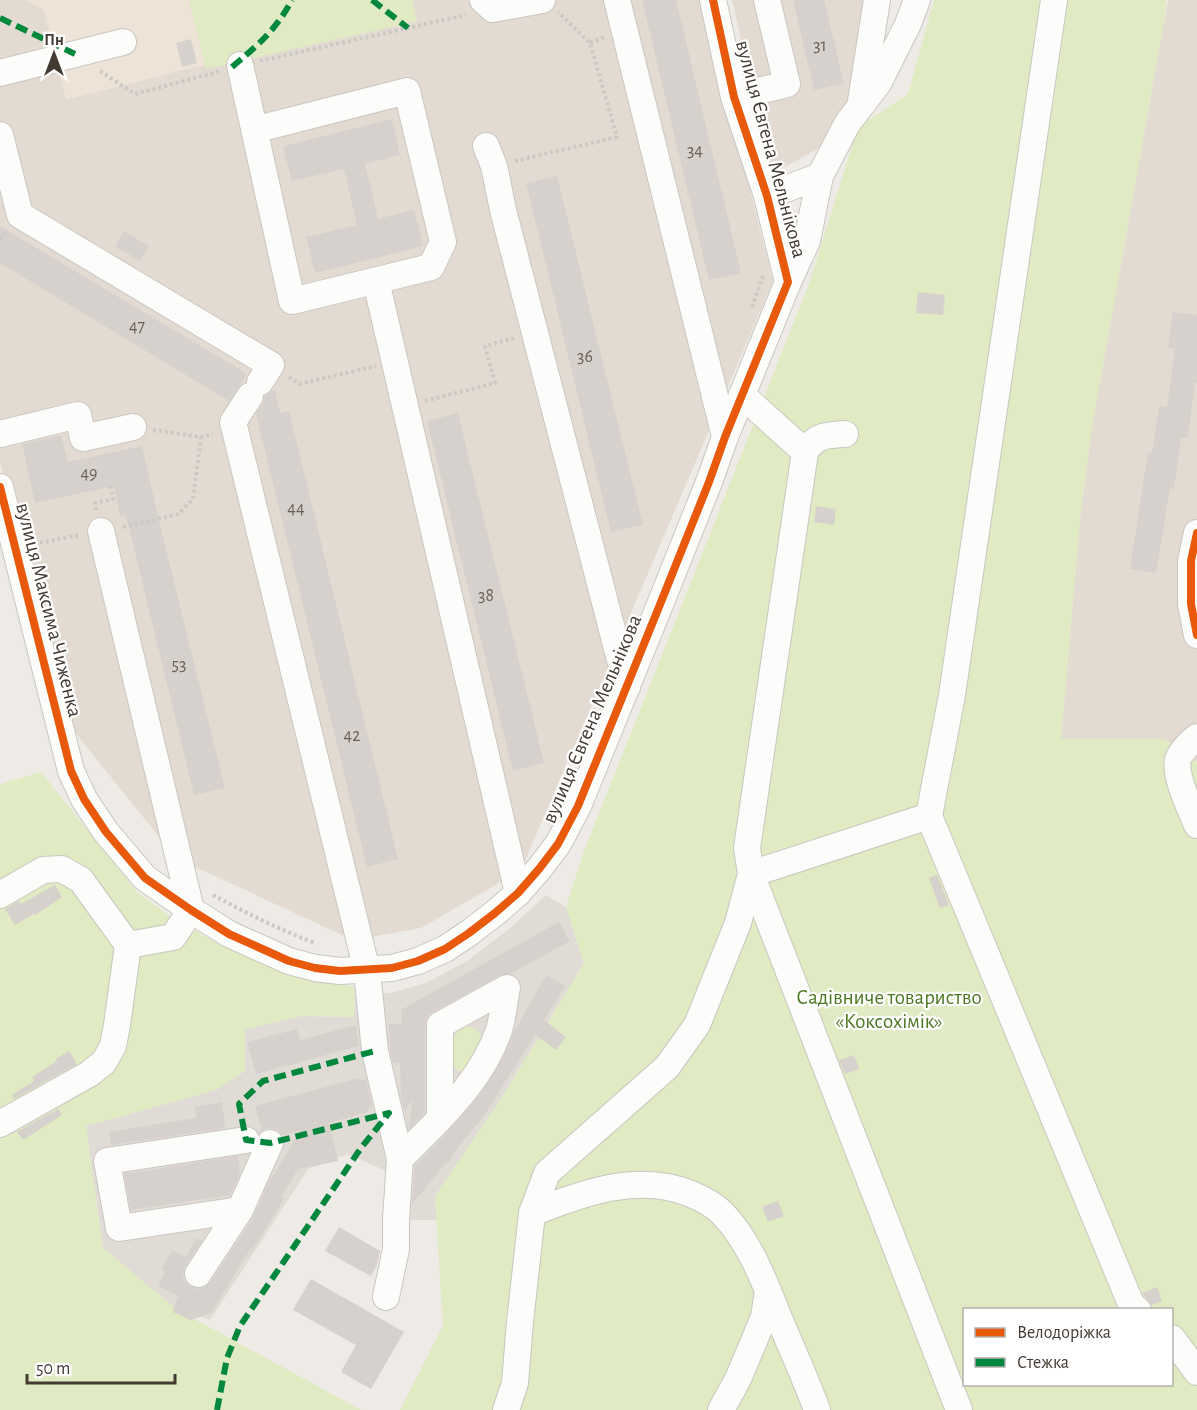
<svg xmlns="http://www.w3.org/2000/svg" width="1197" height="1410" viewBox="0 0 1197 1410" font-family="'Alegreya Sans',sans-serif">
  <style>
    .residential { fill: #e3dbd2 }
    .industrial { fill: #e1dbd6 }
    .education { fill: #ede3d6 }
    .green { fill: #e0eac3; fill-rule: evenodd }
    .building { fill: #d6d1cc }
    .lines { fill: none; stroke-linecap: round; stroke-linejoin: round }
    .minor-casing { stroke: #cac6c1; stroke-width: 28 }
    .path { stroke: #ccc9c5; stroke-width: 4; stroke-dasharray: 3 3; stroke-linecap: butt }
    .minor { stroke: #fcfcfb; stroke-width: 26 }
    .quiet { stroke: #00873e; stroke-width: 6; stroke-dasharray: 12 6; stroke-linecap: butt }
    .cycleway-casing { stroke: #fff; stroke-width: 11 }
    .cycleway { stroke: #e8590c; stroke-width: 8 }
    .labels { text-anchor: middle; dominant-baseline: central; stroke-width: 4.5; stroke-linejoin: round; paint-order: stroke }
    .number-label { font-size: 18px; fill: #69615a }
    .street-label { font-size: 21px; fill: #433a32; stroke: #fff }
    .park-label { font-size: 21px; fill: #4d7823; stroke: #fff }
  </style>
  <rect width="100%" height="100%" fill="#eeeae5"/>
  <g class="residential">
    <polygon points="0,0 702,0 773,281 521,870 421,928 353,940 176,858 61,715 0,462"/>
    <polygon points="732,0 863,0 858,127 772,174"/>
    <polygon points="1168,0 1197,0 1197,762 1164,739 1061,740 1080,519 1092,427"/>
  </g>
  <polygon class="industrial" points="546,895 566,907 584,963 504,1094 435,1196 437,1220 389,1220 386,1171 348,1154 308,1169 210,1320 176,1309 103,1248 86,1126 216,1090 245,1071 244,1029 302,1016 354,1017 355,994 391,993 426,983 467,961 510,928"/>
  <polygon class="education" points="25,0 410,0 414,19 183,70 66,100 44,10"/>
  <g class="green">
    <polygon points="189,0 412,0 417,21 206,69"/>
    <path d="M934,0H1166L1165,15L1092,427L1081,509L1061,739H1164L1197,762V1410H400L443,1326L435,1196L504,1094L584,963L566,907L583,854L809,284L858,127L908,94ZM964,1310H1172V1384H964Z"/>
    <polygon points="41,772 137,892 177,921 221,945 289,972 355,987 354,1017 302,1016 245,1029 245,1071 216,1090 86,1126 103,1248 176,1309 361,1410 0,1410 0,784"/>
    <path d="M467,1026C488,1030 480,1042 474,1056C472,1060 470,1066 466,1069C463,1071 461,1071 457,1070L451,1063C451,1045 448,1034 467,1026Z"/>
  </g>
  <g class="building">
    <polygon points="642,0 676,0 741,273 709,280"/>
    <polygon points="793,0 824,0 844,84 814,90"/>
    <polygon points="191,39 197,63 182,67 176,43"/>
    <polygon points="392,119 400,155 365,164 378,219 414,210 423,246 315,273 306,237 357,225 344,169 292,181 283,146"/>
    <polygon points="557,176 643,525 611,532 526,183"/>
    <polygon points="0,226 247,374 229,401 0,263"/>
    <polygon points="124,231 149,246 140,261 115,246"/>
    <polygon points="918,292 945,295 943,315 916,313"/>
    <polygon points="1173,312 1197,315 1197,383 1195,382 1188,438 1181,438 1174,489 1170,488 1156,573 1130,569 1148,452 1152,453 1159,406 1167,407 1175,349 1168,347"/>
    <polygon points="273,390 275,391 280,413 289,411 398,859 367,867 256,414 263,404 265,396"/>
    <polygon points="458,413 544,763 513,771 427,421"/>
    <polygon points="61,435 68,462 142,446 161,529 225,788 194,795 126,515 120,516 114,486 35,503 22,444"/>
    <polygon points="816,506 836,509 834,525 814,522"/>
    <polygon points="937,875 949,905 940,908 929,878"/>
    <polygon points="55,885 62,897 35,915 34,914 15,925 5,909 19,901 21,904"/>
    <polygon points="559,922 570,941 510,974 500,975 433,1012 427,1017 425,1025 425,1112 409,1129 412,1099 405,1113 401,1096 400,1063 393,1063 390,1049 389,1024 402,1024 401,1010"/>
    <polygon points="546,975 565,986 544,1020 566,1037 556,1050 535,1035 483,1117 464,1140 447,1164 446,1163 412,1204 415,1167 454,1125 482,1092 504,1056 514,1032"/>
    <polygon points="356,1025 359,1046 256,1074 247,1042 297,1029 300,1040"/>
    <polygon points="69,1051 77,1064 14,1099 12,1095 34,1081 32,1077 57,1061 56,1059"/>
    <polygon points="854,1055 859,1069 845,1074 839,1060"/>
    <polygon points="359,1078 359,1080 366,1079 372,1106 367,1108 368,1112 328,1123 334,1143 338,1161 298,1169 281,1197 284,1199 253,1249 251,1248 211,1313 191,1320 173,1312 178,1296 158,1286 165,1272 161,1270 172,1250 186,1257 196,1238 202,1241 185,1266 183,1273 184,1280 189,1286 197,1289 204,1288 210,1283 253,1218 269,1182 300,1131 283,1135 276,1129 269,1128 262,1130 255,1106"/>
    <polygon points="222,1102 225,1128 111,1145 109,1132 196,1118 195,1107"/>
    <polygon points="58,1109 62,1115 23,1140 17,1132"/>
    <polygon points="238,1156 240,1173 230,1195 131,1210 124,1174"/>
    <polygon points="778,1201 784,1216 768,1222 762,1207"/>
    <polygon points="339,1227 380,1251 377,1265 371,1276 325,1251"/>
    <polygon points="311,1279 404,1332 371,1389 341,1372 356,1345 293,1310"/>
    <polygon points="1157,1287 1162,1301 1152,1305 1142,1293"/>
  </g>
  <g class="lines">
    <g class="minor-casing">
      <g id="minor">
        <polyline points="483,0 493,9 542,0"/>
        <polyline points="617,0 725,437"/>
        <polyline points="240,65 292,301 431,267 443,242 407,91 254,130"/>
        <polyline points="0,73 123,42"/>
        <polyline points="734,97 787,84 767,0"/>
        <polyline points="861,101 877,0"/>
        <polyline points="0,135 20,215 271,365 260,382"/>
        <polyline points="486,146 494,166 503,210 627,687"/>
        <polyline points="767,196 820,176 847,124 879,82 908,24 917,0"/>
        <polyline points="376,281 518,893"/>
        <polyline points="788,282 807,241 820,176"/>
        <polyline points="250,396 233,422 367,971 375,1051 400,1159 396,1219 396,1249 386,1297"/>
        <polyline points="0,434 78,415 83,438 133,427"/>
        <path d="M805,452C815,435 827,435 845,434"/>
        <polyline points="0,487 71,771 84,799 106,832 145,878 191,910 229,934 289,961 315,968 340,971 392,968 418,961 445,949 469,933 495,913 518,893 539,869 558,844 578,806 659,607 709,482 725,437 788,282 767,196 734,97 713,0"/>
        <polyline points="1197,533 1191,561 1191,604 1197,635"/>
        <path d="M1197,737C1191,741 1180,753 1178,759C1174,776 1190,808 1197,825"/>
        <polyline points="929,816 1131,1304 1138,1310"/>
        <polyline points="0,895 43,870 62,869 81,880 128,945"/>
        <polyline points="0,1124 89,1074 104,1062 113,1046 117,1025 128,945 173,937 191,910 101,531"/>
        <polyline points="246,1140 107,1161 119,1228 240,1210 270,1143"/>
        <path d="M400,1159C438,1120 481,1083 499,1030C503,1017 504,1002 507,988L440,1025V1119"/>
        <path d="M532,1213C582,1193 639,1172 691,1194C703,1199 713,1204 722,1213C748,1239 764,1280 777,1313C790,1345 805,1377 817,1410"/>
        <polyline points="198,1274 240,1210"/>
        <polyline points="1172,1338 1197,1372"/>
        <polyline points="506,1410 515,1383 520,1322 532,1213 547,1173 667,1067 697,1025 738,923 751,874 747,848 805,452 742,395"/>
        <polyline points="721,1410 738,1379 764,1317 768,1291"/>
        <polyline points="959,1410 751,874 929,816 952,695 1054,0"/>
      </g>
    </g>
    <g class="path">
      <polyline points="590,43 604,37"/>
      <polyline points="260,61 466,15"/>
      <polyline points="100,71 135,94 221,71"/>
      <polyline points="515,161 617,137 590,43 558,12"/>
      <polyline points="0,239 6,232"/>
      <polyline points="752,307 764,274"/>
      <polyline points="289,377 299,384 376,366"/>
      <polyline points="425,401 495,383 485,346 514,338"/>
      <polyline points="153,430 201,437 213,434"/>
      <polyline points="96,510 95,503 113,499 110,486"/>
      <polyline points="123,527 178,514 193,499 201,437"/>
      <polyline points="34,544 80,535"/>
      <path d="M213,895C246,913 280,930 315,943"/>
    </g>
    <use href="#minor" class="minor"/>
    <g class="quiet">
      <polyline points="372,0 408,28"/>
      <polyline points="0,18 75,54"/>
      <path d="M232,67C257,46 276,30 292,0"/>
      <polyline points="217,1410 227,1358 240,1326 361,1148 389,1113 270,1143 246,1140 239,1104 263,1081 375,1051"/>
    </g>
    <g class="cycleway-casing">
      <g id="cycleway">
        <polyline points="0,487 71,771 84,799 106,832 145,878 191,910 229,934 289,961 315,968 340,971 392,968 418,961 445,949 469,933 495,913 518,893 539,869 558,844 578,806 659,607 709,482 725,437 788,282 767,196 734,97 713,0"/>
        <polyline points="1197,533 1191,561 1191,604 1197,635"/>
      </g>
    </g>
    <use href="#cycleway" class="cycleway"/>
  </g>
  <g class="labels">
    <g class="number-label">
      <text x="820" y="46">31</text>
      <text x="695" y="151">34</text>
      <text x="137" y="327">47</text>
      <text x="585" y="357">36</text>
      <text x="89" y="474">49</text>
      <text x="296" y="509">44</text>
      <text x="486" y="596">38</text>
      <text x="179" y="665">53</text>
      <text x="352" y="736">42</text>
    </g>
    <g class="street-label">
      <text transform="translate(771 149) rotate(75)">вулиця Євгена Мельнікова</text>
      <text transform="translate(49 610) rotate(76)">вулиця Максима Чиженка</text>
      <text transform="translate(592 719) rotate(-67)">вулиця Євгена Мельнікова</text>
    </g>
    <g class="park-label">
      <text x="889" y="997">Садівниче товариство<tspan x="889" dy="24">«Коксохімік»</tspan></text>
    </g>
  </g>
  <rect x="963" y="1308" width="210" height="78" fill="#ffffff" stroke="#b4b0ad" stroke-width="1.5"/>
  <rect x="975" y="1328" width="30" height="9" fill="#e8590c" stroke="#b4b0ad" stroke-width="1.5"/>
  <text x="1017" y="1338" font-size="18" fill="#433a32">Велодоріжка</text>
  <rect x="975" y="1358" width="30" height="9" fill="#00873e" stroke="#b4b0ad" stroke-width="1.5"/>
  <text x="1017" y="1368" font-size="18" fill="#433a32">Стежка</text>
  <g transform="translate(54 54)" stroke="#ffffff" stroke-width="4.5" paint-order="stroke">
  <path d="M0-4.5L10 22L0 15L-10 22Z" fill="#433a32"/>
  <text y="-9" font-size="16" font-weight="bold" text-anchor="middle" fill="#433a32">Пн</text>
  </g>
  <path d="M27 1374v9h148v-9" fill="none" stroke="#433a32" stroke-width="3"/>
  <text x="36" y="1374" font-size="18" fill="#433a32" stroke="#ffffff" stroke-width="4.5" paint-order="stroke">50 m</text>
</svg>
